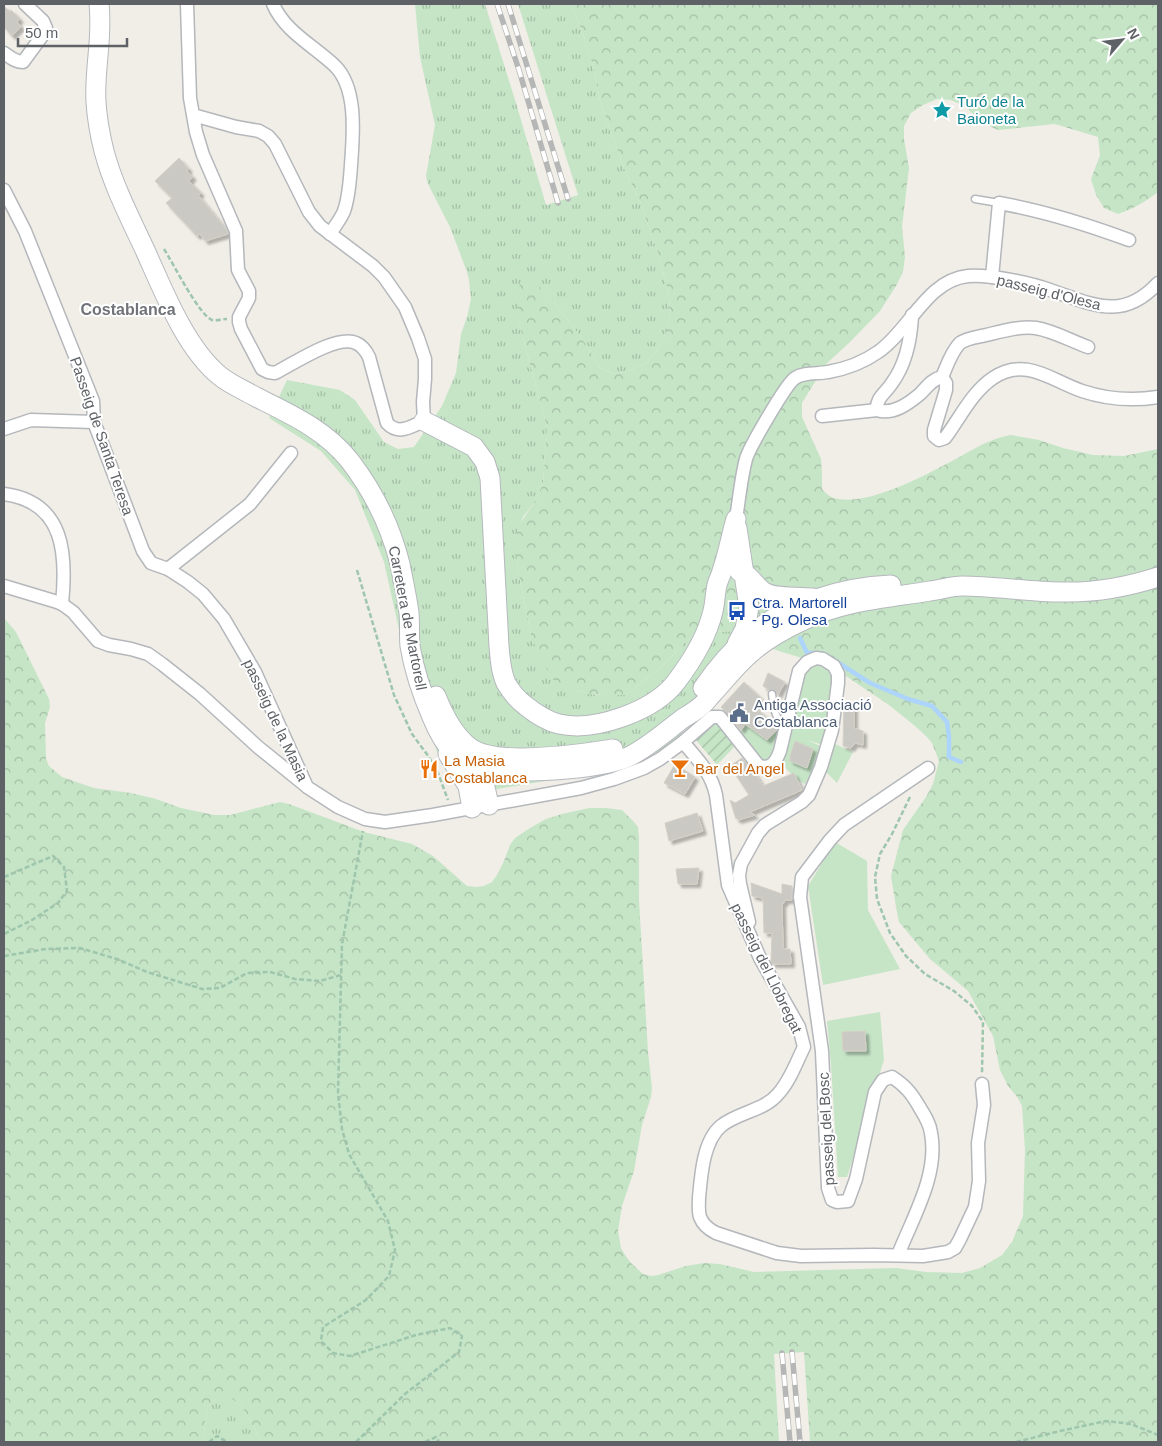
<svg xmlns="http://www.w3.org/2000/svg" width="1162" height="1446" viewBox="0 0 1162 1446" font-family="Helvetica,sans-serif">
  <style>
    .grass { fill: url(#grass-tufts) }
    .forest { fill: url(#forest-crowns) }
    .park { fill: #c6e5c7 }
    .garden { fill: url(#garden-furrows) }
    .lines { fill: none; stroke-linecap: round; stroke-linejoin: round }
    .stream { stroke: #add4fa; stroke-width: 4.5 }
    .building { fill: #cbc9c4; stroke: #d4d0c6; filter: url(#shadow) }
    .lane-casing { stroke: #b4b7bb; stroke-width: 9 }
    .street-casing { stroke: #b4b7bb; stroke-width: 15 }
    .secondary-casing { stroke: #b5b9bd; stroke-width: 21 }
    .path { stroke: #9ec6ad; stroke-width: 2.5; stroke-dasharray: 5 2.5; stroke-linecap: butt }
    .lane { stroke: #fff; stroke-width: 6 }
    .street { stroke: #fff; stroke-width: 12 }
    .secondary { stroke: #fff; stroke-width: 19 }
    .rail-casing { stroke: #b5b6b6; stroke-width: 5.5 }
    .rail { stroke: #fff; stroke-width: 4; stroke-dasharray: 11; stroke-linecap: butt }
    .labels { text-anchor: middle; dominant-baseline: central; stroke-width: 4; stroke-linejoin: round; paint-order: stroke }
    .culture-label { font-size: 15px; fill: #0d838f; stroke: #fff; text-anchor: start }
    .street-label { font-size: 15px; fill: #5e6266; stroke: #fff }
    .transit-label { font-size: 15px; fill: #164399; stroke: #fff; text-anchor: start }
    .service-label { font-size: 15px; fill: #4e5e75; stroke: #fff; text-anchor: start }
    .food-label { font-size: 15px; fill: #c56008; stroke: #fff; text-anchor: start }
    .neighbourhood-label { font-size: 16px; font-weight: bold; fill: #707378; stroke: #fff }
  </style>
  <defs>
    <pattern id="grass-tufts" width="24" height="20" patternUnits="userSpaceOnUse" patternTransform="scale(1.25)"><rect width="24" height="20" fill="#c6e5c7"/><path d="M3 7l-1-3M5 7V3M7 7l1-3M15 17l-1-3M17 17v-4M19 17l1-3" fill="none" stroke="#a4bda5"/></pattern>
    <pattern id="forest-crowns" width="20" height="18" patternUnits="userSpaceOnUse" patternTransform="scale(1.25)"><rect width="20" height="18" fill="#c6e5c7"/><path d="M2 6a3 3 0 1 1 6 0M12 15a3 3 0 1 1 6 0" fill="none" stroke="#a4bda5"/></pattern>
    <pattern id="garden-furrows" width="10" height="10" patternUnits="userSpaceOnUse" patternTransform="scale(1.25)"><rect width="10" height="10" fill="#c6e5c7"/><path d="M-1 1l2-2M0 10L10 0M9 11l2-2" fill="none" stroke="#a4bda5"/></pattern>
    <filter id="shadow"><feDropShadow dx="3.5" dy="3.5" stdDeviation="1" flood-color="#0004"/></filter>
  </defs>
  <rect width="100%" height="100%" fill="#f0eee7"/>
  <g class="grass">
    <polygon points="415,4 485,4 516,103 546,205 578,195 518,4 571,4 583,34 594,69 600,101 623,166 639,199 660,259 669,296 670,314 667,331 660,347 647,362 631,370 615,374 600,368 583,340 551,298 538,286 518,319 547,427 543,484 534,503 523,517 516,535 518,570 531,635 566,689 574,689 589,694 605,695 624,695 631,691 667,662 680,647 692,636 701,632 737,631 733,675 671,745 664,750 598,772 485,791 454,773 437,752 404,652 384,562 355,490 321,451 269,418 287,380 340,390 355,400 384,442 398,449 414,447 442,406 456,373 461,334 467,317 471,299 469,280 467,272 450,227 428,184 426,176 435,125 420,57"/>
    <polygon points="217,1398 231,1398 242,1407 262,1442 203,1442 207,1407"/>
  </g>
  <path class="forest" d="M571,4H1158V192C1145,202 1133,209 1118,214L1104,208L1096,195L1091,179L1100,155L1098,137L1055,124L998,130L985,124L964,106L951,100L937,99L923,105L911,113L904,126V139L909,168L902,227L905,257L903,272L896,286L880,311L849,343L826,364L802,403V417L821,459L822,474V489C825,492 829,497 834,498C873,509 947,463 983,444L998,438L1011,435L1039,440L1063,448L1093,455L1124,456L1158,449V1442H810L804,1352L774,1354L779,1442H262L242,1407L231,1398H217L207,1407L203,1442H4V618L16,632L49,699L50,707L45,723L46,759L49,766L62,777L94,788L131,793L156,799L181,808L214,815H230L280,802L289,804L364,832L412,844L433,856L467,886L476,887L484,886L492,882L497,875L504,861L510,845L515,838L530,828L546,819L562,814L589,808H606L622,810L633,821L638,827L639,838V900L648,1052L652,1088L651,1097L642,1125L634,1171L622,1206L618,1231L621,1248L625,1255L631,1263L643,1274L651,1276L658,1275L686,1266L704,1263L720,1264L754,1272L896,1268L926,1272L962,1273L980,1268L1002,1255L1012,1242L1023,1216L1025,1150L1022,1106L1018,1098L1008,1086L1000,1070L993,1036L968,991L930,959L899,922L896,907L891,876L903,830L926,797L933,784L939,761L932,743L927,737L915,726L889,705L822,660L802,658L782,652L768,647L737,631L701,632L692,636L680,647L667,662L631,691L624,695H605L589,694L574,689H566L558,685L551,677L537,651L531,635L518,570L515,543L516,535L519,525L534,503L543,484L547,427L518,319L517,300L520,283L538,285L551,298L583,340L600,368L615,374L631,370L647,362L660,347L667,331L670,314L669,296L660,259L639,199L623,166L600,101L594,69L583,34Z"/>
  <g class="park">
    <polygon points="811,666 820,666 832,671 836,682 826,746 807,740 825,748 805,784 797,780 780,762 793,730 803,673"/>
    <polygon points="748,723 767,740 779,729 771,755 766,760 759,758 740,733"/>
    <polygon points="835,744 853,752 837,783 826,772"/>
    <polygon points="835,842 867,861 868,910 900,969 823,985 808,886"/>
    <polygon points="880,1012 884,1060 847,1177 838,1177 831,1065 827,1021"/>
  </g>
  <polygon class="garden" points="717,722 735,746 717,765 696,740"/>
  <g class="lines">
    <g class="stream">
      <polyline points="800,638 807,653 816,653"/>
      <polyline points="834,660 870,683 908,699 932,706 947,722 949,737 949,757 961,762"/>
    </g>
  </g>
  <g class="building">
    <polygon points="4,6 10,12 11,10 20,19 17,22 21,27 12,36 4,27"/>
    <polygon points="179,158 189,169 187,171 193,177 189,181 201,193 198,195 227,230 228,234 205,241 200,234 197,236 166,203 172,198 155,181"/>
    <polygon points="768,673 785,682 778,695 774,690 769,690 763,686"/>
    <polygon points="744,682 762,699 756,708 777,727 776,731 767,740 745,724 741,730 721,707"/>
    <polygon points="844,703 854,705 854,728 863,731 863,745 855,743 851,748 843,746"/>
    <polygon points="795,741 813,749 807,768 790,761 790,756"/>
    <polygon points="742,758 754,772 763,786 794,773 802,790 750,812 755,815 738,820 737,818 736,819 730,800 735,803 749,795 730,766"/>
    <polygon points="675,764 695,777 685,794 664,783"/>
    <polygon points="697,813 703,831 669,841 665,823"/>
    <polygon points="699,868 697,884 678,884 676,869"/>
    <polygon points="751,883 782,894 782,884 792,886 792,900 785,900 784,903 782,903 783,949 790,949 791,964 772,964 771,961 772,933 764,933 763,898 752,896"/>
    <polygon points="865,1031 866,1051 843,1051 842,1032"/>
  </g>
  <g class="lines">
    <g class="lane-casing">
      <g id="lane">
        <polyline points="975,199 999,203"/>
        <path d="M772,694C774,707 774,718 785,726"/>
      </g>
    </g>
    <g class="street-casing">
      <g id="street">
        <path d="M187,4L190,98L196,132L203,155L236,231L238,270L249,291V298L239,317V322L241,329L262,369L268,372L275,373C293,364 337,334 356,343C363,346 366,351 369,357L387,423C399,436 411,426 424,421L423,402L425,379V359L418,338L405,307L384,277L373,266L320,226L309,212L275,144L268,136L259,131L236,127L193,115"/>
        <path d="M273,4C285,32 313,45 335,66C358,89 353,136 351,165C350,180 349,197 344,211C341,219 334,227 330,234"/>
        <path d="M4,53C10,57 15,62 23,62L45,32L46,28L43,21L25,4"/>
        <path d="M4,190L25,231L93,401L94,422L143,551L151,563L168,569L188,582L203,594L224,619L255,672L307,787L338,807L365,819L385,822L433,815L581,788L614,779L644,768L660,759L683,742C698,760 711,772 716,795L728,885L760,958L799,1027L804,1047C796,1063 790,1081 778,1094C764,1111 738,1112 721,1126C703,1141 701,1176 699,1198C699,1204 698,1211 700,1217C703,1225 708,1229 716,1233L777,1253L801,1256L873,1255L923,1256L948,1252L955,1248L960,1239L975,1207L979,1181L978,1143L984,1105L982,1084"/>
        <path d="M992,277L999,203C1044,211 1086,224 1129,240"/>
        <path d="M912,315C911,338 906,364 892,383C886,393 876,397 877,410C893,415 908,404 920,394C927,387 932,379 942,377L946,383V390L934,430V436L939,440L945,438C960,418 972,392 993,378C1026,356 1052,381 1082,391C1106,399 1133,401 1158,397"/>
        <path d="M942,377C947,366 951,352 960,343C967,338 978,337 986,335C1003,331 1020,326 1036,328C1054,331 1071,341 1088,347"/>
        <polyline points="822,416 877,410"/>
        <polyline points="4,429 31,420 94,422"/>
        <path d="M4,494C65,502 67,555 62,604"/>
        <path d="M736,519C739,500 741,478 746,459C749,448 786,384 795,378C804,372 818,374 828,372C845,369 864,362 878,352C909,331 927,280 968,276C988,274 1031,283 1050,290C1092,304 1122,322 1158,283"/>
        <polyline points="168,569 250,504 291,453"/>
        <polyline points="4,586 54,601 62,604 73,612 98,641 109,645 131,649 148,654 162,664 200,694 258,747 305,785"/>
        <path d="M683,742L712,717H720L758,765C770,771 776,762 780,751L799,671L807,662L816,658L823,659L834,666L838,674V683L832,730L821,767L809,795L802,802L765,825L758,833L741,864L739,875L740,884L749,922"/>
        <path d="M898,1255C913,1217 939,1174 931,1133C930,1124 925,1116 920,1108C912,1094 906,1086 892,1077L883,1080L875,1092L856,1179L848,1201L837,1202L832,1200L828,1188L822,1051L800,897L802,877L830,840L844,825L928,768"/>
      </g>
    </g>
    <g class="secondary-casing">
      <g id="secondary">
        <path d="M99,4C103,37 94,69 96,102C97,119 100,135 104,151C113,185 130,218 145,250C163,290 186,349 220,376C231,385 244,390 256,397C290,414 326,430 350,461C373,491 391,528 400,564C403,580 407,597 409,613C410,624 409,635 410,646C414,670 422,694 432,717C437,729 443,742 453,752C475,773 502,773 530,771C558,770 602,768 628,757C647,748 665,732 682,719C688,715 696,711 702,705C706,702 709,697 713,693C726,679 738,663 753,651C767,639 785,629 802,621C841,601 887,598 930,591C941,590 951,586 962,586C995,586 1028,592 1061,592C1094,593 1127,587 1158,577"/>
        <path d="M424,421L474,447L485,462L490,478L499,646C500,659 501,672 506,683C511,692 518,700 526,706C536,714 546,721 559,724C595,732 654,711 676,682C692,661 707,637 713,611C715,603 715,594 717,585C718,580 721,576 722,571C728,554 731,536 736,519"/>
        <path d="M739,571C750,574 756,588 766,593C775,598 802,597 813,598"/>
        <polyline points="737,644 745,629 749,607 737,528"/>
        <path d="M703,688C716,669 731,651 749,636C787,604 841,587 891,585"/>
        <path d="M436,696C443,714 454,735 469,747C495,767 581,754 613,749"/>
        <polyline points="448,754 468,786 472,808"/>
        <path d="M474,759C483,773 485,788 489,805"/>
      </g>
    </g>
    <g class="path">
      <path d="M164,249C173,263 199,315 212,320C217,321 223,319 227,319"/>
      <polyline points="357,570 394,695 412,734 429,757 438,773 448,800"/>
      <polyline points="910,797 892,834 880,854 875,877 877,899 890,933 906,956 925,974 954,991 972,1006 983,1022 982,1073"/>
      <polyline points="4,877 53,856 64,867 67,891 58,903 32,920 4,934"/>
      <polyline points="4,956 46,949 80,948 117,959 147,972 202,989 220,988 247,973 270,972 295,979 320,981 341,975"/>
      <polyline points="209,1442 217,1436 227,1442"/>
      <polyline points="356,1442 405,1394 459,1352 462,1336 450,1328 416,1335 350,1356 333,1353 321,1341 323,1327 366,1300 389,1276 395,1250 388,1221 349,1154 342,1129 338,1093 342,944 363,831"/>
      <polyline points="425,1442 436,1437 439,1442"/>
      <polyline points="1016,1442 1060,1431 1106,1421 1131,1424 1158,1435"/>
    </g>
    <use href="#lane" class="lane"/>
    <use href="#street" class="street"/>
    <use href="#secondary" class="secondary"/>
    <g class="rail-casing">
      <g id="rail">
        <polyline points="497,4 519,70 558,203"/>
        <polyline points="508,4 568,199"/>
        <polyline points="792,1352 800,1442"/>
        <polyline points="782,1353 790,1442"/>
      </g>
    </g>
    <use href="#rail" class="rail"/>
  </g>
  <defs>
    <g id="sight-bare" transform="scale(1.5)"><path d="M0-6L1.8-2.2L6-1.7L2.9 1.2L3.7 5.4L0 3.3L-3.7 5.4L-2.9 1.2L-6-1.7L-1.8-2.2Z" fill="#0f9aa8" stroke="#fff" stroke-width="2.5" paint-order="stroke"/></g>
    <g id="bus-bare" transform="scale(1.5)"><path d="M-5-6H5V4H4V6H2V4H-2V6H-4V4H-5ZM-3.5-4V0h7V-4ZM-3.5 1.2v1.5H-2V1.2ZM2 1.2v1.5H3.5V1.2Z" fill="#1a4fb4" stroke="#fff" stroke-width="2.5" paint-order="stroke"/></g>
    <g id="civic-bare" transform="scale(1.5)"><path d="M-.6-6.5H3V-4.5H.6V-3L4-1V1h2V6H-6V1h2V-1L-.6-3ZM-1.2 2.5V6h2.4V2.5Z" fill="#5c6f8a" stroke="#fff" stroke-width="2.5" paint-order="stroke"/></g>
    <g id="bar-bare" transform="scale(1.5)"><path d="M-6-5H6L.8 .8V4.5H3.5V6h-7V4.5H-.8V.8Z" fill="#e8710a" stroke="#fff" stroke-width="2.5" paint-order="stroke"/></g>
    <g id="restaurant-bare" transform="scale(1.5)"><path d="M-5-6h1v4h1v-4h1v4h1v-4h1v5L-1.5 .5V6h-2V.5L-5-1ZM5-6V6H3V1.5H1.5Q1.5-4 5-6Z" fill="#e8710a" stroke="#fff" stroke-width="2.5" paint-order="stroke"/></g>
  </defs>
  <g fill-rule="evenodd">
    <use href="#sight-bare" x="942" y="110"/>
    <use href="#bus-bare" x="737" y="611"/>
    <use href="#civic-bare" x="739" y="713"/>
    <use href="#bar-bare" x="680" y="768"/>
    <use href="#restaurant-bare" x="429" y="769"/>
  </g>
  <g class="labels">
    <g class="culture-label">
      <text x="957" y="101">Turó de la<tspan x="957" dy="17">Baioneta</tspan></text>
    </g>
    <g class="street-label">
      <text transform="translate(1049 292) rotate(14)">passeig d'Olesa</text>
      <text transform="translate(102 436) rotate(71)">Passeig de Santa Teresa</text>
      <text transform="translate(408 618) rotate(79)">Carretera de Martorell</text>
      <text transform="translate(276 720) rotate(65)">passeig de la Masia</text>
      <text transform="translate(767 968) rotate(64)">passeig del Llobregat</text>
      <text transform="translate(826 1129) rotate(-93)">passeig del Bosc</text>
    </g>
    <g class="transit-label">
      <text x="752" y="602">Ctra. Martorell<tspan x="752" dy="17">- Pg. Olesa</tspan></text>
    </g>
    <g class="service-label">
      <text x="754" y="704">Antiga Associació<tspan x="754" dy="17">Costablanca</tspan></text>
    </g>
    <g class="food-label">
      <text x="444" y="760">La Masia<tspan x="444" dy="17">Costablanca</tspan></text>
      <text x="695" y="768">Bar del Angel</text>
    </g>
    <g class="neighbourhood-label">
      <text x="128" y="309">Costablanca</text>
    </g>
  </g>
  <rect width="1162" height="1446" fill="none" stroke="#5e6266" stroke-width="10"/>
  <g transform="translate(1122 40) rotate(62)" stroke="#ffffff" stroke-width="4" paint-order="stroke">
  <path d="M0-4L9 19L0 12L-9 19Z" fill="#5e6266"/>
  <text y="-8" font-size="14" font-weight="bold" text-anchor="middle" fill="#5e6266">N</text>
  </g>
  <path d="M18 38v8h109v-8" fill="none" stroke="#5e6266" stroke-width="2.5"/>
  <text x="25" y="38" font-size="15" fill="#5e6266" stroke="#ffffff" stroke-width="4" paint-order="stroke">50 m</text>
</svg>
